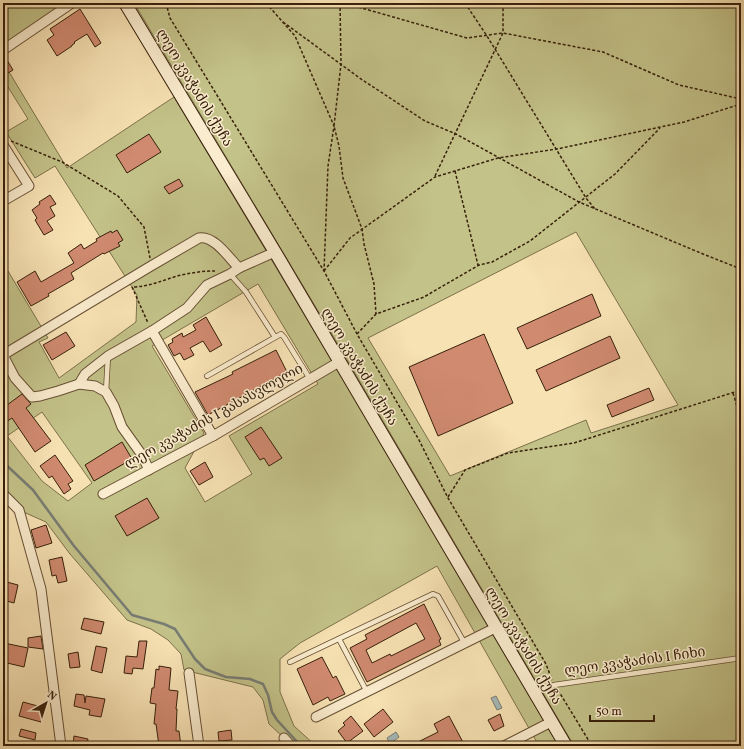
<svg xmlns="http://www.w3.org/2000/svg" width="744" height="749" viewBox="0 0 744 749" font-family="Vollkorn,'Noto Serif Georgian',serif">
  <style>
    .green { fill: #c3c289; stroke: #7d714a; fill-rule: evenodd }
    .water { fill: #a4bab9; stroke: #787c73 }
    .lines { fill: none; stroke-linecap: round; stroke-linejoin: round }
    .stream { stroke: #787c73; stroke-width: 2.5 }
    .building { fill: #d08a70; stroke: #37200a; fill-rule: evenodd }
    .service-casing { stroke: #675034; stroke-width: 6 }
    .minor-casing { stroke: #675034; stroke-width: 11 }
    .secondary-casing { stroke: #37200a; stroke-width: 14 }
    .path { stroke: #37200a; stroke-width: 1.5; stroke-dasharray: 3 2; stroke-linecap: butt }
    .service { stroke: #faecce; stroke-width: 4.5 }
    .minor { stroke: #faecce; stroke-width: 9 }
    .secondary { stroke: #faecce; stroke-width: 12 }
    .labels { text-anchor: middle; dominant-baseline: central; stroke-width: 3; stroke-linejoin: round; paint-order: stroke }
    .street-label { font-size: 14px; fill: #37200a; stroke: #faecce }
  </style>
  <rect width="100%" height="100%" fill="#f7e2b4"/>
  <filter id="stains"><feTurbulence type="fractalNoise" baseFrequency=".005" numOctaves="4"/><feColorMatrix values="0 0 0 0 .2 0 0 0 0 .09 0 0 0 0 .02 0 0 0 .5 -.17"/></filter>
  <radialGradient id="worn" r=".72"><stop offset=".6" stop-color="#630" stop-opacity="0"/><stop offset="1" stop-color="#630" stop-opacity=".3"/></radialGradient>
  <g class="green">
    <polygon points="3,3 73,3 3,48"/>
    <path d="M134,3H741V746H574L336,341ZM576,232L678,405L591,433L586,420L450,476L368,338Z"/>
    <path d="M3,62L67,168L174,97L493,630L559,746H539L437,566L300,643L280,659V692L294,726L316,746H291L284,738L269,724L263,700L253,687L184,670L181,654L168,640L151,629L127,620L70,554L46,522L19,510L3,494V274L8,271L48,338L39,342L59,378L136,322L137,295L55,166L35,178L6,132L28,119L3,79ZM258,284L318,384L229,436L252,474L205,502L185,468L204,433L152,346ZM42,412L92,483L68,501L42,481L7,436Z"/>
  </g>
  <g class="water">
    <polygon points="496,696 502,708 497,710 491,698"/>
    <polygon points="396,732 399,737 390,744 387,738"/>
  </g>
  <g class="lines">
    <polyline class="stream" points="3,462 33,490 74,546 132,615 164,624 175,629 195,659 205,669 226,677 250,679 263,684 268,695 272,712 277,720 301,746"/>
  </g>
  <g class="building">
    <polygon points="80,9 101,43 95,47 87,34 74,42 75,43 72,45 72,46 57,56 47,40 54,35 50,29"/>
    <polygon points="7,60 13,70 3,76 3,62"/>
    <polygon points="149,134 161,152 127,173 116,155"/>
    <polygon points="179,179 183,186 169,194 164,187"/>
    <polygon points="50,195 56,204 50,207 55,216 47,221 53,230 44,235 35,220 37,218 32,210 40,204 39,202"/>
    <polygon points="117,230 123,240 118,243 120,246 104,254 103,253 71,273 74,279 48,294 49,296 31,306 17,282 35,271 41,282 74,263 68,253 81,244 84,249 97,241 96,239 111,231 112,233"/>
    <polygon points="592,294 601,316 527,349 517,328"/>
    <polygon points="206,317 222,345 210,352 203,341 190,348 194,355 184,360 180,353 174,356 168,345 173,342 172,339 182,333 183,337 196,330 193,325"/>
    <polygon points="66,332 75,346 52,360 43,345"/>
    <polygon points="484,334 513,403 438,436 409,367"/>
    <polygon points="610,336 620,358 546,391 536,370"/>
    <polygon points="276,350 287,372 208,415 195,392 233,374 232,372"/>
    <polygon points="649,388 654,400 612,417 607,405"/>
    <polygon points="22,394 31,404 26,408 51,441 35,452 12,418 6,422 3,418 3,408"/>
    <polygon points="261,427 282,458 269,466 264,458 260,460 245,437"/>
    <polygon points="122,442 132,459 94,481 85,465"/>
    <polygon points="55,455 73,481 68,484 71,489 64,494 52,476 49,478 40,466"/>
    <polygon points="205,462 213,477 199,485 190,471"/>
    <polygon points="147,498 159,518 127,536 115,516"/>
    <polygon points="46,525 52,543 36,548 31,530"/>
    <polygon points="62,557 67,581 58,583 56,575 52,576 49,560"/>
    <polygon points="3,581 18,585 14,603 3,600"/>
    <path d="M424,604L441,639L439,640L441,645L367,682L350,648L367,639L365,635ZM416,623L425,639L391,656L390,654L372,663L366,650Z"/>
    <polygon points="84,618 104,622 101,634 81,629"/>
    <polygon points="41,636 43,649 28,647 28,638"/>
    <polygon points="139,641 147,641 143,669 133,668 132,674 124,673 126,656 137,657"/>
    <polygon points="4,643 28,648 24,667 3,662"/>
    <polygon points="96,646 107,648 102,673 91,670"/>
    <polygon points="78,652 80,667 70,668 68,654"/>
    <polygon points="322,657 333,678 336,676 345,694 330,701 328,697 313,705 297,669"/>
    <polygon points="159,666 171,668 169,690 178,691 176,709 177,709 176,731 179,731 181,746 159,746 156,724 154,724 156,704 150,703 152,688 154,688 156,669 159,670"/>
    <polygon points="76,694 84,695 85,703 86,696 105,699 101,717 89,715 90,710 74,706"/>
    <polygon points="23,702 45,708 41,722 19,716"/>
    <polygon points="383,709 393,722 374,737 364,724"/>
    <polygon points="500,714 504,726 494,731 488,720"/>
    <polygon points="351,716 363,731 347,743 338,731 345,725 343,723"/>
    <polygon points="449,716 465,746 410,746 438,732 434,724"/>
    <polygon points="21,729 36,733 35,740 19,736"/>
    <polygon points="231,730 232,740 219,741 218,732"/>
    <polygon points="74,736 88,739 87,746 73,746"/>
  </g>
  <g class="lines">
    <g class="service-casing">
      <g id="service">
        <polyline points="230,274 246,292 275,337"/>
        <polyline points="207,376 281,334 284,337 310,379"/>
        <polyline points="106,392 108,356"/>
        <polyline points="339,639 367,692"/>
        <polyline points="290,662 433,594 438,596 465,644"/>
        <polyline points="536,692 554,685 741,658"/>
      </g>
    </g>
    <g class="minor-casing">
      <g id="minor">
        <polyline points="3,50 72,3"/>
        <polyline points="3,145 29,186 3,201"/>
        <polyline points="152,331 213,436"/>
        <polyline points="79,384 85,374 108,356 152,331 187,308 207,285 230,274 239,268"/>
        <path d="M149,470L142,455L122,427L114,406L106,392L95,386L79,384L58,391L40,396L32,397L15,378L3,355L151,266L199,238C214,235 229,258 239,268L275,252"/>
        <polyline points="3,494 19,510 41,589 61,746"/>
        <polyline points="103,494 213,436 339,362"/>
        <polyline points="189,673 199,746"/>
        <polyline points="316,717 495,628"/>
        <polyline points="284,738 291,746"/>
        <polyline points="504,746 551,722"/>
      </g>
    </g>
    <g class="secondary-casing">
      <polyline id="secondary" points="125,3 275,252 566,746"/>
    </g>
    <g class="path">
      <polyline points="166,3 170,18 324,271 357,334 419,440 448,498 546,664 552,680"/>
      <polyline points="266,3 295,36 334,126 328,166 324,271"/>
      <polyline points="340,3 341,64 334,126 339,146 343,178 362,229 364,244 374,284 376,314"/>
      <polyline points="344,3 467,38 503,33 603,52 679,85 741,99"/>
      <polyline points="465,3 487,36 586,198 595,209"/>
      <polyline points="283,22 361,79 425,121 456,134 579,202 703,254 741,269"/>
      <polyline points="11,141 62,162 118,196 144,227 150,258"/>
      <polyline points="455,171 478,265"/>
      <polyline points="435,176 503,33 503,3"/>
      <polyline points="324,271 350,238 435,177 498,158 557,149 684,122 741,104"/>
      <polyline points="132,287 148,323"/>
      <path d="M134,287C149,286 155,283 168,279C182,274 199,271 215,271"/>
      <polyline points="357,334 376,314 424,297 479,265 492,262 530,241 615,174 660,128"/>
      <polyline points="733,393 739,413 741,416"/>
      <polyline points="448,497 465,470 508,453 574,443 741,390"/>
      <polyline points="558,690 592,746"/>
    </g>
    <use href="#service" class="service"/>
    <use href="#minor" class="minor"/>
    <use href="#secondary" class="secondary"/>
  </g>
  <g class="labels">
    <g class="street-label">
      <text transform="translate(194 88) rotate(59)">ლეო კვაჭაძის ქუჩა</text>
      <text transform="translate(359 367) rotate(59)">ლეო კვაჭაძის ქუჩა</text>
      <text transform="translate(214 417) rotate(-29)">ლეო კვაჭაძის I გასასვლელი</text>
      <text transform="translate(523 646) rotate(59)">ლეო კვაჭაძის ქუჩა</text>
      <text transform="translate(635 662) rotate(-8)">ლეო კვაჭაძის I ჩიხი</text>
    </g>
  </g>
  <rect width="744" height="749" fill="none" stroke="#f7e2b4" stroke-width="16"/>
  <rect x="4" y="4" width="736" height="741" fill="none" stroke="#37200a" stroke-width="2"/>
  <rect x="8" y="8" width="728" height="733" fill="none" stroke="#37200a"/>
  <g transform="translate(46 703) rotate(39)" stroke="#faecce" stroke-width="3" paint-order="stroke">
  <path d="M0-3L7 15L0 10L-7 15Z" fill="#37200a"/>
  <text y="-6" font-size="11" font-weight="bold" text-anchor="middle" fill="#37200a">N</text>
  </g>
  <path d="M590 715v6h64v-6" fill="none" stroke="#37200a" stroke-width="2"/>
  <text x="596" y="715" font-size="12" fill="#37200a" stroke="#faecce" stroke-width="3" paint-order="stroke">50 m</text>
  <rect width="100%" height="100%" filter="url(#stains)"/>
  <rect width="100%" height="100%" fill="url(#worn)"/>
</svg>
